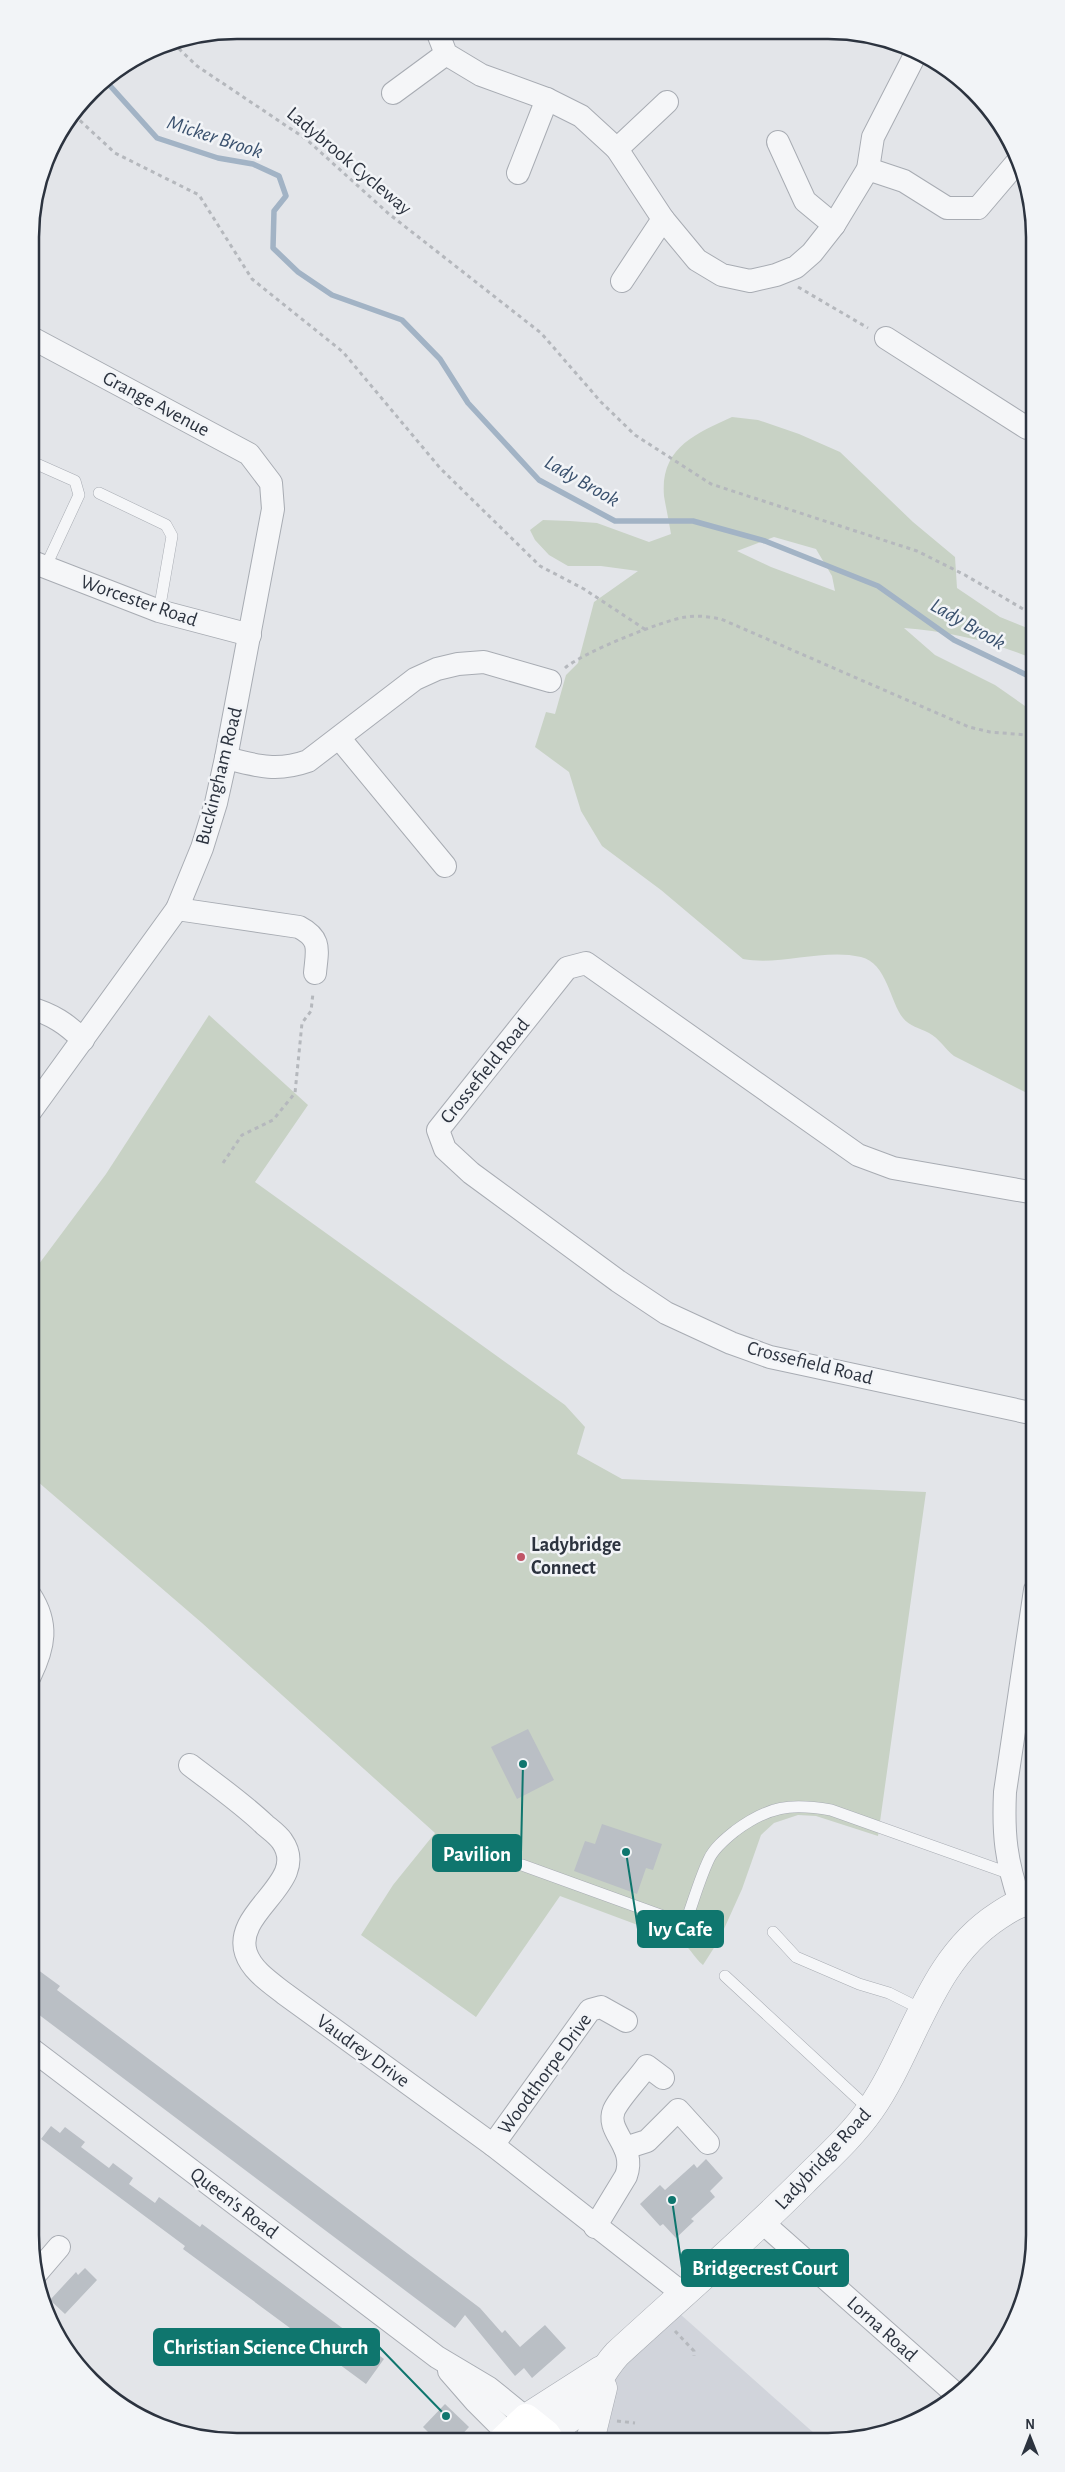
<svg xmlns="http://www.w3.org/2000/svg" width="1065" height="2472" viewBox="0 0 1065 2472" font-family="'Alegreya Sans',sans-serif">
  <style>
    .built { fill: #d1d4db }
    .green { fill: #c8d2c5; fill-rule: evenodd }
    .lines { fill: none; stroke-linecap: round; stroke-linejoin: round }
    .stream { stroke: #a2b3c5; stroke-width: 5.5 }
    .building { fill: #babfc5 }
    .service-casing { stroke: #a8acb3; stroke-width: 12 }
    .minor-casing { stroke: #a8acb3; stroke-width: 24 }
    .tertiary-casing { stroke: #a8acb3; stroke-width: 29 }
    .primary-casing { stroke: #a3aab4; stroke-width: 29 }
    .path { stroke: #b5b8bd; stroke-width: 3; stroke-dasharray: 4 4; stroke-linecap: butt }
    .service { stroke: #f5f6f8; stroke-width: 11 }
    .minor { stroke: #f5f6f8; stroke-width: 22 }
    .tertiary { stroke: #f5f6f8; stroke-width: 28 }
    .primary { stroke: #fff; stroke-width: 28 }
    .poi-dot { fill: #c05667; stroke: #f2f4f7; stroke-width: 2 }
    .labels { text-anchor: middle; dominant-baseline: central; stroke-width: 5; stroke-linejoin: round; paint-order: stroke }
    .street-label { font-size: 20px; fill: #2c333f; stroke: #f2f4f7 }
    .poi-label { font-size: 20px; font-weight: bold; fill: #2c333f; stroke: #f2f4f7; text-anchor: start }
    .water-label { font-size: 21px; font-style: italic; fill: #3b526f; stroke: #f2f4f7 }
    .rim { fill: none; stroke: #2c333f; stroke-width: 2.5 }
    .leader { fill: none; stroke: #0f766e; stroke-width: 2 }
    .callout-dot { fill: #0f766e; stroke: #f2f4f7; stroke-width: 2 }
    .callout { fill: #0f766e; stroke: #0f766e; stroke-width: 2 }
    .callout-label { font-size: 21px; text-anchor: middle; font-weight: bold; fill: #fff }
  </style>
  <rect width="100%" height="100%" fill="#e3e5e9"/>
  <polygon class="built" points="671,2306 824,2442 591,2441 601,2395"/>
  <g class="green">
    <path d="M732,417L758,420L799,434L840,452L913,522L955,557L957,588L1000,617L1035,631V660C996,642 946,631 904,628L935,655L995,685L1035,713V1097L954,1056C945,1049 939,1038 929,1033C920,1028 909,1026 903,1018C890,1002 887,963 861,957C824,948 780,966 743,959L661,890L602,846L581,811L569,772L535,747L546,712L555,714L566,675L578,663L594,602L638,571L601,566H568L549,555L535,540L530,530L543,520L570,521L597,523L649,542L671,534C669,521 666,508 664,496C660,448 695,434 732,417ZM774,537L816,549L832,576L835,591L771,567L737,551Z"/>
    <path d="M209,1015L308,1105L255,1182L565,1405L585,1427L577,1454L622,1479L926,1492L878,1836L816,1816L798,1815L774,1823L761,1835L742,1889L719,1940L703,1965C693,1957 690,1946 678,1940L560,1896L476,2017L361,1935L393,1885L435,1833L202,1623L30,1475V1276L106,1174Z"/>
  </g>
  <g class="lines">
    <polyline class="stream" points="104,79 157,138 218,158 253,164 279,176 286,196 274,211 273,248 298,272 332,295 402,320 440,359 468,403 539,480 615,521 693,521 765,541 878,586 954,640 1035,679"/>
  </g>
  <g class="building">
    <polygon points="528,1729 554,1780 517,1799 491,1747"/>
    <polygon points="602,1824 662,1844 653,1870 646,1868 637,1894 574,1871 585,1841 595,1844"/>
    <polygon points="30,1964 60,1986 57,1990 480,2308 502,2333 505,2330 520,2347 545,2325 566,2348 532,2378 524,2368 515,2376 465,2315 455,2328 30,2008"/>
    <polygon points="51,2126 60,2133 65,2127 85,2142 81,2147 109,2168 113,2163 133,2178 129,2184 155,2203 159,2197 200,2227 202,2224 384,2359 366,2384 183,2249 185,2246 41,2139"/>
    <polygon points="706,2159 723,2178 710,2191 715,2197 691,2219 694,2221 676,2238 663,2224 660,2226 640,2204 660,2185 665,2190 694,2164 697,2168"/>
    <polygon points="85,2268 97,2280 65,2314 50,2300 76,2272 78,2275"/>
    <polygon points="445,2404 469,2427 457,2440 436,2440 423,2427"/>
  </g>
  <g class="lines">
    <g class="service-casing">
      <g id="service">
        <polyline points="1012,169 1026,179"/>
        <polyline points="30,461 75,481 79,495 45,568"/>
        <polyline points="99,493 166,525 172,536 159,611"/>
        <path d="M522,1865L685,1924C693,1903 699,1880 709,1859C714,1848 725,1839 735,1831C769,1806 790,1803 831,1810L1011,1874"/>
        <polyline points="773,1932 796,1957 859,1984 889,1993 923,2010"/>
        <polyline points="725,1976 870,2110"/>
      </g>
    </g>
    <g class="minor-casing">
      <g id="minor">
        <polyline points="437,31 446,54 481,75 547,99 581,116 617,149 663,219 697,260 722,275 750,281 776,275 796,267 812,253 834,225 868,169 873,137 913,59"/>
        <polyline points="393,93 446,54"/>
        <polyline points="778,142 805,201 834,225"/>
        <polyline points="617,149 667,102"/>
        <polyline points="868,169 904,181 947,208 978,208 1018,161"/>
        <polyline points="518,173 547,99"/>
        <polyline points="622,281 663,219"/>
        <polyline points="886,338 1027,428"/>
        <polyline points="30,561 159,611 250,635"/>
        <polyline points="340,739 445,866"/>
        <path d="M226,758C257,766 277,772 308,761L415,679L437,669L458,664L484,662L550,681"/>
        <path d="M177,909L299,927C322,939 317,950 315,973"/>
        <path d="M30,1008C52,1014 67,1024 83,1040"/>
        <polyline points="30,1112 177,909 202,848 216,803 226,758 273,509 271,483 249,454 30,337"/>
        <polyline points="1035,1414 770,1357 731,1343 666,1313 618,1281 471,1173 445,1149 438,1130 567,968 586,963 858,1155 893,1168 1035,1193"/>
        <path d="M30,1676C44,1647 49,1624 30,1595"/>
        <path d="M190,1765C216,1785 242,1803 265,1825C271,1830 278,1835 282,1841C311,1882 232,1911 246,1953C252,1971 271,1983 285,1994L493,2145L682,2293"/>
        <path d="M1020,1902C1006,1861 1003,1835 1005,1792L1035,1590"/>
        <polyline points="30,2048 437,2357 489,2388 526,2418"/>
        <polyline points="493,2145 590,2010 601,2007 626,2021"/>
        <polyline points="625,2148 647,2141 678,2110 708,2143"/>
        <polyline points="763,2223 957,2395"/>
        <path d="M595,2227L626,2176C637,2146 605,2132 614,2110C620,2097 638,2079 647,2066L663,2078"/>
        <polyline points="35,2275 59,2247"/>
        <polyline points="449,2371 476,2402 508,2434"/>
      </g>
    </g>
    <g class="tertiary-casing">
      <g id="tertiary">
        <polyline points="526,2418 601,2370"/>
        <path d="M546,2434C557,2427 571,2420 580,2409C594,2391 601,2371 617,2354C679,2297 743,2242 803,2182C826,2159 851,2137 870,2110C914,2047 929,1961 998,1916C1010,1908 1020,1902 1035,1899"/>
        <polyline points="590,2441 603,2388"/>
      </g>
    </g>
    <g class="primary-casing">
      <polyline id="primary" points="503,2440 526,2418 546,2434 550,2440"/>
    </g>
    <g class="path">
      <polyline points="173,43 197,66 306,139 389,214 541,333 601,402 635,435 711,484 917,551 965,575 1035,616"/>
      <polyline points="74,115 115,153 199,195 252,279 343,352 440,468 540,566 584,589 646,630"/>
      <polyline points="798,287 868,328"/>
      <path d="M565,668C582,653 663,620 686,617C698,615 710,617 721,619L969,727L990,732L1027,735L1035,729"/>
      <polyline points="1035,886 1031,863 1035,834"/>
      <polyline points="223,1163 242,1135 273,1120 295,1093 302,1023 311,1011 313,993"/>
      <polyline points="675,2331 694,2351 694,2356"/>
      <polyline points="617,2421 635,2423"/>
    </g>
    <use href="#service" class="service"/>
    <use href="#minor" class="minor"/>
    <use href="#tertiary" class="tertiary"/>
    <use href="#primary" class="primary"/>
  </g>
  <circle class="poi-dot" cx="521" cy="1557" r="5"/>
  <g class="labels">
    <g class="street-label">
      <text transform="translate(349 161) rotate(40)">Ladybrook Cycleway</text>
      <text transform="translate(156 404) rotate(28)">Grange Avenue</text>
      <text transform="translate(139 601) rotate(19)">Worcester Road</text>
      <text transform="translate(219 776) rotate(-76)">Buckingham Road</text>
      <text transform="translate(485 1071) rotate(-51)">Crossefield Road</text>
      <text transform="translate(810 1363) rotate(14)">Crossefield Road</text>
      <text transform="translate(363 2051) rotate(36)">Vaudrey Drive</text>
      <text transform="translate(545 2074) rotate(-54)">Woodthorpe Drive</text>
      <text transform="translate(823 2159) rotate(-47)">Ladybridge Road</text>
      <text transform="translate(234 2203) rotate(37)">Queen's Road</text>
      <text transform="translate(882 2329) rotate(42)">Lorna Road</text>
    </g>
    <g class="poi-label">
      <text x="531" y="1545">Ladybridge<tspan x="531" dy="23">Connect</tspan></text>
    </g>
    <g class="water-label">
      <text transform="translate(215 137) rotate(18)">Micker Brook</text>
      <text transform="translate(582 481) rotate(30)">Lady Brook</text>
      <text transform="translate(968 624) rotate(30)">Lady Brook</text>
    </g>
  </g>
  <path d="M0 0H1065V2472H0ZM237 39H828A198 198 0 0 1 1026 237V2235A198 198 0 0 1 828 2433H237A198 198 0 0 1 39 2235V237A198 198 0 0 1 237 39Z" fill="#f2f4f7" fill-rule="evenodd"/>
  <path class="rim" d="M237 39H828A198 198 0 0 1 1026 237V2235A198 198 0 0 1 828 2433H237A198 198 0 0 1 39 2235V237A198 198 0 0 1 237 39Z"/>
  <path class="leader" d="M523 1764L521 1853M626 1852L638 1929M672 2200L682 2268M446 2416L379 2347"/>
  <g class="callout-dot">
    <circle cx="523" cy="1764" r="5"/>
    <circle cx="626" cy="1852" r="5"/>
    <circle cx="672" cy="2200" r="5"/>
    <circle cx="446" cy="2416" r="5"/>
  </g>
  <g class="callout">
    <rect x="433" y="1835" width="88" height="36" rx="5"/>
    <rect x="638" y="1911" width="85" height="36" rx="5"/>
    <rect x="682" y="2250" width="166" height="36" rx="5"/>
    <rect x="154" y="2329" width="225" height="36" rx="5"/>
  </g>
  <g class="callout-label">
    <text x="477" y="1861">Pavilion</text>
    <text x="680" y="1936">Ivy Cafe</text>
    <text x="765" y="2275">Bridgecrest Court</text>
    <text x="266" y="2354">Christian Science Church</text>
  </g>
  <g transform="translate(1030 2437)" stroke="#f2f4f7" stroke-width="4" paint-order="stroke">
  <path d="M0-4L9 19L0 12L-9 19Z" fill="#2c333f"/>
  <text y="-8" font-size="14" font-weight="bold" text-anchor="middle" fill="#2c333f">N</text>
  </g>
</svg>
